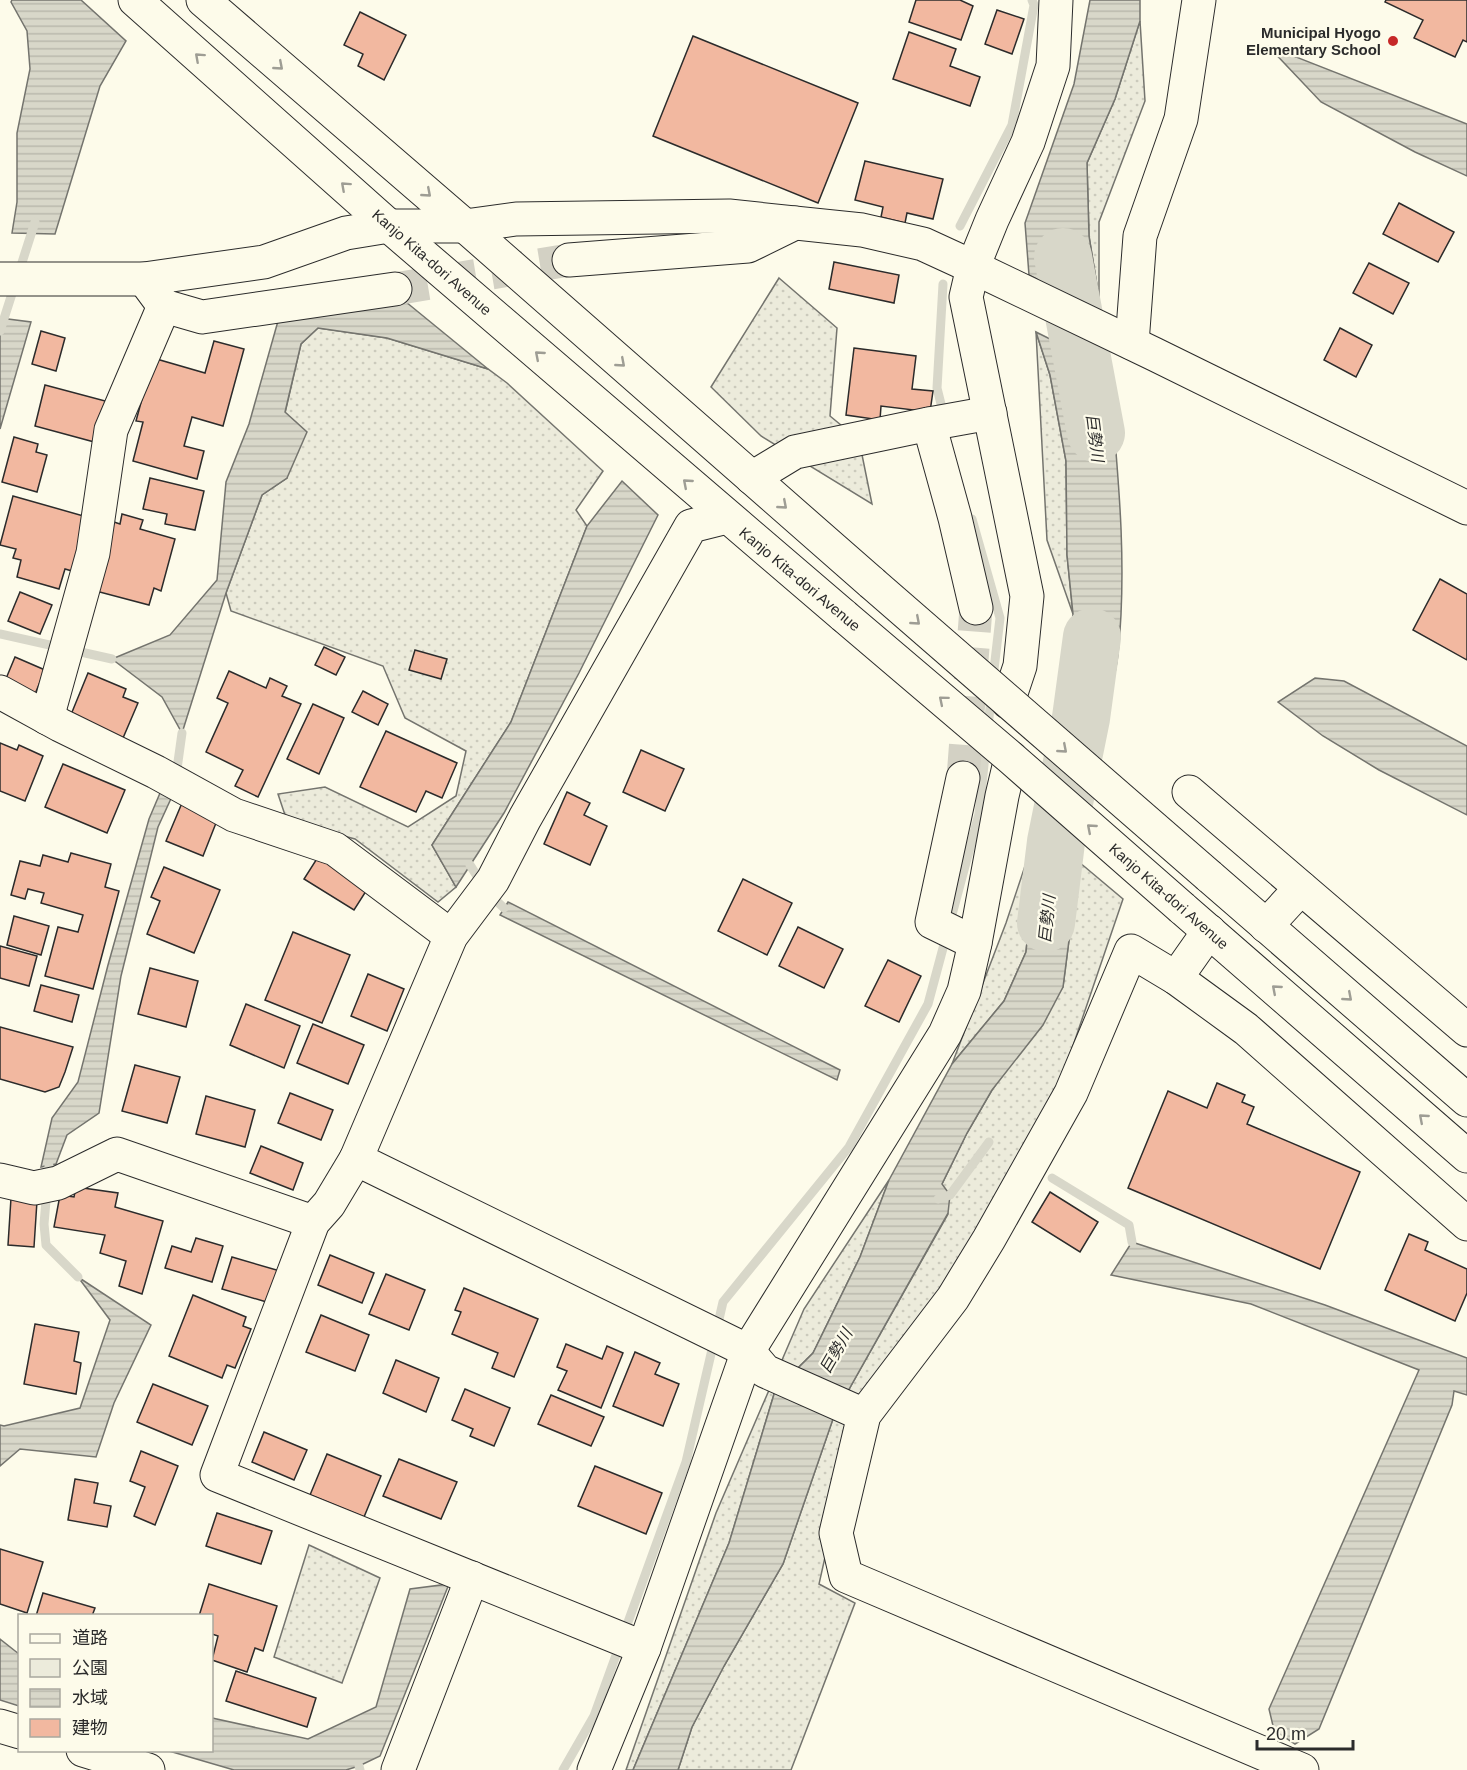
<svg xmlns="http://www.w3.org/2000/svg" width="1467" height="1770" viewBox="0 0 1467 1770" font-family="Helvetica,'Noto Sans JP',sans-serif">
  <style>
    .green { fill: url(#green-dots); stroke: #74746e; stroke-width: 1.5 }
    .water { fill: url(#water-rules); stroke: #74746e; stroke-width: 1.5 }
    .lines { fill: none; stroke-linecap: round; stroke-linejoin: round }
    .stream { stroke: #d8d7c9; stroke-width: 9 }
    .river { stroke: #d8d7c9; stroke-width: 58 }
    .building { fill: #f2b8a0; stroke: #2b2b2b; stroke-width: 1.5 }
    .minor-tunnel { stroke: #d3d1c4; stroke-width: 33; stroke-dasharray: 33 16; stroke-linecap: butt }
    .minor-casing { stroke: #2b2b2b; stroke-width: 35 }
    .highway-casing { stroke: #2b2b2b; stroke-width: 35 }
    .minor { stroke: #fdfbea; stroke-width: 33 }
    .highway { stroke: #fdfbea; stroke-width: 33 }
    .highway-bridge-casing { stroke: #2b2b2b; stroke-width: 35; stroke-linecap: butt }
    .highway-bridge { stroke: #fdfbea; stroke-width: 33 }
    .oneway { stroke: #9e9d94 }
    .poi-dot { fill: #c62828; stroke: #fdfbea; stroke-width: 2 }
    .labels { text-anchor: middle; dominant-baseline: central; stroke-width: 4.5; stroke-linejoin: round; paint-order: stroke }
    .poi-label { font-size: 15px; font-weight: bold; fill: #2b2b2b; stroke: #fdfbea; text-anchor: end }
    .street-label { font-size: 15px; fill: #2b2b2b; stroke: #fdfbea }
    .water-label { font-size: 16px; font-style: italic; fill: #2b2b2b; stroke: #fdfbea }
  </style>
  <defs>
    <pattern id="green-dots" width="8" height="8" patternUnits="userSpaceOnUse" patternTransform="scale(1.5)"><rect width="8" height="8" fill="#ecebdb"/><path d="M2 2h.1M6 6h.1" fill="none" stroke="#cbcabc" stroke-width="1.8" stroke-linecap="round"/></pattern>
    <pattern id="water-rules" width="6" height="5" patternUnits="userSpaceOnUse" patternTransform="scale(1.5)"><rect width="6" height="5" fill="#d8d7c9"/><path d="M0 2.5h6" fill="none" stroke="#bab9ad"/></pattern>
  </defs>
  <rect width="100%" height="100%" fill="#fdfbea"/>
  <g class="green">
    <polygon points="1140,21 1145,101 1099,222 1099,298 1089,236 1087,163 1115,99"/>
    <polygon points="779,278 837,328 830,416 859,440 872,504 761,436 711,387"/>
    <polygon points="318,328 387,338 488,369 507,383 603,471 576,510 587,526 511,722 432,845 456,887 438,902 355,839 287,821 278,794 325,787 408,827 456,796 466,751 405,718 383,666 231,611 226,593 262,495 287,478 285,413 301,344"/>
    <polygon points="1036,332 1050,375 1066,461 1067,555 1073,614 1047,540"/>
    <polygon points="1038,827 1026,952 1004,1001 952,1064 1006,923"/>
    <polygon points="1079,862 1123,899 1062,1078 952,1275 857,1414 819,1584 855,1603 791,1770 678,1770 692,1727 724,1666 783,1564 834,1416 948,1214 942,1184 967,1133 992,1090 1063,987"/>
    <polygon points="889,1180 860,1257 813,1353 775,1391 729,1543 633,1770 626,1770 716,1513 804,1309"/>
    <polygon points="309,1545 380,1578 342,1683 274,1657"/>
  </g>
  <g class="water">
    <polygon points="12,0 81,0 126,41 100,86 55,234 12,233 17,202 17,133 30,69 27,31 11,2"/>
    <polygon points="1090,0 1140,0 1140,21 1115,99 1087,163 1089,236 1099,298 1084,303 1029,275 1025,223 1074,84"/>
    <polygon points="1268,46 1467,124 1467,176 1415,152 1321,102"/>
    <polygon points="406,302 488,369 387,338 318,328 301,344 285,412 307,432 287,478 262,495 226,593 182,733 162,697 112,659 170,635 217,580 226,482 249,424 278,321"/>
    <polygon points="0,318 31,322 0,429"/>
    <path d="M1036,332L1082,355L1109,371C1117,465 1128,560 1118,654C1115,681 1106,709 1101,735L1062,702L1073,614L1067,555L1066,461L1050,375Z"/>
    <polygon points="622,481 658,515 579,673 504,813 456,887 432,845 511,722 587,526"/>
    <polygon points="1315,678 1344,681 1467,746 1467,815 1379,770 1323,736 1278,702"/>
    <polygon points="163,786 174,792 158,827 121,976 99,1113 67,1135 56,1164 41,1167 52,1118 78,1082 108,965 149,819"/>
    <polygon points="1038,827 1079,862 1063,987 1043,1025 992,1090 967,1133 942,1184 950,1195 948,1213 834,1416 783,1564 724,1666 692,1727 678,1770 633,1770 729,1543 775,1391 813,1353 860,1257 889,1180 952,1064 1004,1001 1026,952"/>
    <polygon points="508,902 840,1070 837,1080 500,915"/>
    <polygon points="1132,1242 1325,1305 1467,1358 1467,1395 1454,1391 1452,1405 1319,1729 1295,1744 1274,1730 1269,1709 1419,1370 1251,1304 1111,1275"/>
    <polygon points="78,1277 151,1325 114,1403 96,1457 20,1449 0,1466 0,1425 4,1426 80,1408 110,1320"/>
    <polygon points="449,1584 380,1756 359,1766 346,1770 234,1770 169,1751 212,1750 212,1718 308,1739 376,1707 410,1589"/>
    <polygon points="0,1639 19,1654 19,1706 0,1700"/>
  </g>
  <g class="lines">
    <g class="stream">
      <polyline points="960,226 1012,125 1034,5 1032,0"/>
      <polyline points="943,284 937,388 944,416"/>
      <polyline points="0,331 35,222"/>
      <polyline points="972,519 1000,618 993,678"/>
      <polyline points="0,634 112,659"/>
      <polyline points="988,728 991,697"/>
      <polyline points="174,775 177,769 182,733"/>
      <polyline points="470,865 487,892 504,908"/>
      <polyline points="49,1166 44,1224 46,1245 78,1277"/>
      <polyline points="1052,1178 1129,1225 1132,1242"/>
      <polyline points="938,1199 950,1195 989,1142"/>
      <polyline points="359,1766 360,1770"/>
      <polyline points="563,1770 594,1716 686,1462 723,1302 849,1147 928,1004 979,814 986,745"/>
    </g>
    <g class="river">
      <polyline points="1063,257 1096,433"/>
      <polyline points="1046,923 1056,842 1081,718 1092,637"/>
    </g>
  </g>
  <g class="building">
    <polygon points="916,0 960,0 973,6 961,40 909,22"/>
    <polygon points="1386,0 1467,0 1467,42 1463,40 1455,57 1414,38 1423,20 1385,2"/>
    <polygon points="997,10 1024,19 1012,54 985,44"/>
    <polygon points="360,12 406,35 384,80 358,66 363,54 344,45"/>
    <polygon points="909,32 956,49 950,66 980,77 970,106 893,79"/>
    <polygon points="693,36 858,103 818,203 653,136"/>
    <polygon points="865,161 943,179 933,219 907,213 905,223 881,217 883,207 855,200"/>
    <polygon points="1399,203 1454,232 1438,262 1383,234"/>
    <polygon points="834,262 899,275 894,303 829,289"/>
    <polygon points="1369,263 1409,283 1393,314 1353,293"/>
    <polygon points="1340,328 1372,345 1356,377 1324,360"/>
    <polygon points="41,331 65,338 56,371 32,364"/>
    <polygon points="214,341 244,349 223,426 192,417 184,446 204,451 197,479 133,461 143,422 136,421 153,358 205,373"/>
    <polygon points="854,348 916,356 912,389 933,391 930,412 881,406 880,420 846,415"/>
    <polygon points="45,385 109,402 98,443 35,426"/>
    <polygon points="14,437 38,444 36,452 47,455 37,492 2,482"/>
    <polygon points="150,478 204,491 195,530 165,524 167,514 143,509"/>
    <polygon points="13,496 87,517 72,571 65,569 59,589 17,577 21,560 13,558 16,549 0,545"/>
    <polygon points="122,514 143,520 140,529 175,539 161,591 154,588 149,605 92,590 111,521 120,524"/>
    <polygon points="1440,579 1467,594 1467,660 1413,630"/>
    <polygon points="20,592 52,605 40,634 8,621"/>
    <polygon points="324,647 345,657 336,675 315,665"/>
    <polygon points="415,650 447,659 441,679 409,670"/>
    <polygon points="15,657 45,670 35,694 5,681"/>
    <polygon points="229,671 266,688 270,678 287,686 282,696 301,704 258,797 235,786 243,770 206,752 228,703 217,698"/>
    <polygon points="88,673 126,689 123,697 138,703 123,738 70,717"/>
    <polygon points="363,691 388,704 378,725 352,712"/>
    <polygon points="313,704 344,718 319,774 287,759"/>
    <polygon points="386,731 457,763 442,798 426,791 416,812 360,787"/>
    <polygon points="0,743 17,750 19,745 43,756 25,801 0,791"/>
    <polygon points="641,750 684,769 665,811 623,792"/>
    <polygon points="63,764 125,790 107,833 45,807"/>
    <polygon points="567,792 590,803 584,815 607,826 590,865 544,844"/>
    <polygon points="182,803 218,818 203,856 166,841"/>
    <polygon points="71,853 111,864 105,887 119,891 93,989 45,976 58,927 78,932 83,915 41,903 44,893 28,889 25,899 11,895 20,861 40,866 43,855 68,862"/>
    <polygon points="318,857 368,888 354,910 304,879"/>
    <polygon points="164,867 220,890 194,953 147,934 160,901 151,897"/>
    <polygon points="743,879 792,903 767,955 718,931"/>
    <polygon points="14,916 49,926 41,955 7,945"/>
    <polygon points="798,927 843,949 824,988 779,966"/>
    <polygon points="293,932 350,955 322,1023 265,1000"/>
    <polygon points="0,946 37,956 29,986 0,978"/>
    <polygon points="888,960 921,976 899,1022 865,1006"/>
    <polygon points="150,968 198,981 186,1027 138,1014"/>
    <polygon points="368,974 404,989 387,1031 351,1016"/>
    <polygon points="41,985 79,995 72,1022 34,1011"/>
    <polygon points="246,1004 300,1026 284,1068 230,1045"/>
    <polygon points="313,1024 364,1045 348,1084 297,1063"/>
    <polygon points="0,1027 73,1047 65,1072 59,1087 45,1092 0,1079"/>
    <polygon points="135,1065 180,1077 167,1123 122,1111"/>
    <polygon points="1217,1083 1245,1095 1242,1102 1254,1107 1247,1124 1360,1172 1320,1269 1128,1188 1168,1091 1207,1108"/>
    <polygon points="290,1093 333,1110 321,1140 278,1123"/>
    <polygon points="206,1096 255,1110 245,1147 196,1134"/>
    <polygon points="261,1146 303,1163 293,1190 250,1173"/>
    <polygon points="76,1187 118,1193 115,1207 163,1221 142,1294 119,1286 126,1261 100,1253 105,1235 54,1227 60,1195 74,1197"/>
    <polygon points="1050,1192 1098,1222 1080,1252 1032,1222"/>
    <polygon points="11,1198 37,1201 34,1247 8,1245"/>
    <polygon points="1409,1234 1428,1242 1425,1250 1467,1269 1467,1293 1455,1321 1385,1290"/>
    <polygon points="196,1238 223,1246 212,1282 165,1268 172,1246 191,1252"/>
    <polygon points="330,1255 374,1273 362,1303 318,1285"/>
    <polygon points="232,1257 280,1271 270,1303 222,1289"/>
    <polygon points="386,1274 425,1290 409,1330 369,1314"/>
    <polygon points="464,1288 538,1319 514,1377 492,1368 498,1353 452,1334 461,1312 455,1310"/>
    <polygon points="193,1295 246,1317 243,1326 251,1329 235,1368 227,1365 222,1378 169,1356"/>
    <polygon points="321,1315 369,1335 355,1371 306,1352"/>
    <polygon points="35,1324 79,1332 74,1361 81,1363 76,1394 24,1384"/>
    <polygon points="566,1344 602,1359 607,1346 623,1353 601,1408 558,1390 567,1371 557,1367"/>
    <polygon points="635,1352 660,1363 655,1374 679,1384 663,1426 613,1406"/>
    <polygon points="396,1360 439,1378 426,1412 383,1393"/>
    <polygon points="153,1384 208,1406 192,1445 137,1422"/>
    <polygon points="465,1389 510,1408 494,1446 470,1436 473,1429 452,1420"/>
    <polygon points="551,1395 604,1417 591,1446 538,1424"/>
    <polygon points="264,1432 307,1450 294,1480 252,1462"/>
    <polygon points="141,1451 178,1466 155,1525 134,1516 145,1487 130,1481"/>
    <polygon points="327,1454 381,1476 364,1517 310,1495"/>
    <polygon points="399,1459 457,1482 441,1519 383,1496"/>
    <polygon points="595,1466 662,1493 646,1534 578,1506"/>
    <polygon points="75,1479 98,1483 94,1503 111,1506 107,1527 68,1520"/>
    <polygon points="217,1513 272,1531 261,1564 206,1546"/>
    <polygon points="0,1549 43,1562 27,1613 0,1604"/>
    <polygon points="209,1584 277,1606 263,1651 255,1648 247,1672 212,1660 218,1636 212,1634 212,1616 199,1616"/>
    <polygon points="43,1593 95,1608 92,1616 36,1616"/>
    <polygon points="236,1671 316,1698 307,1727 226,1701"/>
  </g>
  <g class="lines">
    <g class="minor-tunnel">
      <polyline points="395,289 569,260"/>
      <polyline points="963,778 976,608"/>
    </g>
    <g class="minor-casing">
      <g id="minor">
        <polyline points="569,260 748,246 795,223"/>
        <polyline points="0,279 144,279 264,262 346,233 389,226 465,226 516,219 729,216 862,230 923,244 973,267 1154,354 1467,508"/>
        <polyline points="164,306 202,317 395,289"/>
        <polyline points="1132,343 1140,236 1181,119 1199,0"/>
        <polyline points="929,424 955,518 976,608"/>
        <polyline points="752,478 795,452 929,424 990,413"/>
        <polyline points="727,517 691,526 525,818 493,880 451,936 356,1159 748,1351 765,1371 864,1415"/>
        <polyline points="0,692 60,725 156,772 234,815 335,849 451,936"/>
        <polyline points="1008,702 1020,666 1027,596 966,297 973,267 992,220 1028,142 1053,66 1056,0"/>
        <polyline points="47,718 93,553 111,430 164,306 144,279"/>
        <polyline points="963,778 932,922 975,943"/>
        <polyline points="1189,792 1467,1030"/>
        <polyline points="1266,926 1301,888"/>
        <polyline points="1176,978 1209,931"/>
        <polyline points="356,1159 329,1204 313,1222 217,1475 644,1648"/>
        <polyline points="0,1180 34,1188 58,1183 117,1154 313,1222"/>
        <polyline points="0,1726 20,1732"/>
        <polyline points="83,1750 148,1770"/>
        <polyline points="398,1770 472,1578"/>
        <polyline points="594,1770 644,1648 748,1351 945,1034 964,991 975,943 1002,796 1011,758"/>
        <polyline points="1302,1770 846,1576 836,1533 864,1415 953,1298 989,1239 1071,1093 1131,951 1176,978 1246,1029 1467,1224"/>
      </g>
    </g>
    <g class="highway-casing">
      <g id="highway">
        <polyline points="135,0 389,226 844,616"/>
        <polyline points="203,0 465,226 872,583"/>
        <polyline points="1209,876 1467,1100"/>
        <polyline points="1182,908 1467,1156"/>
      </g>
    </g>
    <use href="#minor" class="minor"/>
    <use href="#highway" class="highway"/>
    <g class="highway-bridge-casing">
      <g id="highway-bridge">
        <polyline points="872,583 1209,876"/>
        <polyline points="844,616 1011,758 1182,908"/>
      </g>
    </g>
    <use href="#highway-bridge" class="highway-bridge"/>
  </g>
  <defs><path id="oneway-chevron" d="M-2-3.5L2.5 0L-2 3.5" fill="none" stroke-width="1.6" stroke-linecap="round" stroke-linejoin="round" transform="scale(1.5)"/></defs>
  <g class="oneway">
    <use href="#oneway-chevron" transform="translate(199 57) rotate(-138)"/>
    <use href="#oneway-chevron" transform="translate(279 66) rotate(41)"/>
    <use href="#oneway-chevron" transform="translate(345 186) rotate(-138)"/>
    <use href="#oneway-chevron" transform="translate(427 193) rotate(41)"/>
    <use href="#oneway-chevron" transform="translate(539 355) rotate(-139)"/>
    <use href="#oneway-chevron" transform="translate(621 363) rotate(41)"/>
    <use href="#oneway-chevron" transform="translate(687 483) rotate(-139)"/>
    <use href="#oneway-chevron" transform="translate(783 505) rotate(41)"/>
    <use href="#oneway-chevron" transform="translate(916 621) rotate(41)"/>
    <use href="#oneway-chevron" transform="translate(943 700) rotate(-140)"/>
    <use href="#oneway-chevron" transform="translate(1063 749) rotate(41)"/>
    <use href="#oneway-chevron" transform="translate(1091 828) rotate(-139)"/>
    <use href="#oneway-chevron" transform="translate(1276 989) rotate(-139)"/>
    <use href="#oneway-chevron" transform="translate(1348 997) rotate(41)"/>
    <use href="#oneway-chevron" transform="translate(1423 1118) rotate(-139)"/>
  </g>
  <circle class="poi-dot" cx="1393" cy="41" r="6"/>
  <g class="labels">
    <g class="poi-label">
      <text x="1381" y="32">Municipal Hyogo<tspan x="1381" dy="17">Elementary School</tspan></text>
    </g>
    <g class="street-label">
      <text transform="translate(432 262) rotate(41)">Kanjo Kita-dori Avenue</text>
      <text transform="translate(800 579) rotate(40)">Kanjo Kita-dori Avenue</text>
      <text transform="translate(1169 896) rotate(41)">Kanjo Kita-dori Avenue</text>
    </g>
    <g class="water-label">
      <text transform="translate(1095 438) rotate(83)">巨勢川</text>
      <text transform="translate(1047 919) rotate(-84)">巨勢川</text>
      <text transform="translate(836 1351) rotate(-60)">巨勢川</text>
    </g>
  </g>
  <rect x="18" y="1614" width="195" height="138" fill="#fdfbea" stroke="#a9a89e" stroke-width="1.5"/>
  <rect x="30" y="1634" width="30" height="9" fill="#fdfbea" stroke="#a9a89e" stroke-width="1.5"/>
  <text x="72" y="1644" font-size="18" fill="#2b2b2b">道路</text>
  <rect x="30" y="1659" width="30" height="18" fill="#ecebdb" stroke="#a9a89e" stroke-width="1.5"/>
  <text x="72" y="1674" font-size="18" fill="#2b2b2b">公園</text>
  <rect x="30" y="1689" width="30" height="18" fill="url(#water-rules)" stroke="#a9a89e" stroke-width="1.5"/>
  <text x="72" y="1704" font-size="18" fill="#2b2b2b">水域</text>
  <rect x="30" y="1719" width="30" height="18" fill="#f2b8a0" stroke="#a9a89e" stroke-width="1.5"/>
  <text x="72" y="1734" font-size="18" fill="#2b2b2b">建物</text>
  <path d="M1257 1740v9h96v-9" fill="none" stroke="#2b2b2b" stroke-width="3"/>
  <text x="1266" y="1740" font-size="18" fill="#2b2b2b" stroke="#fdfbea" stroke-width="4.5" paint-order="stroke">20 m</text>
</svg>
